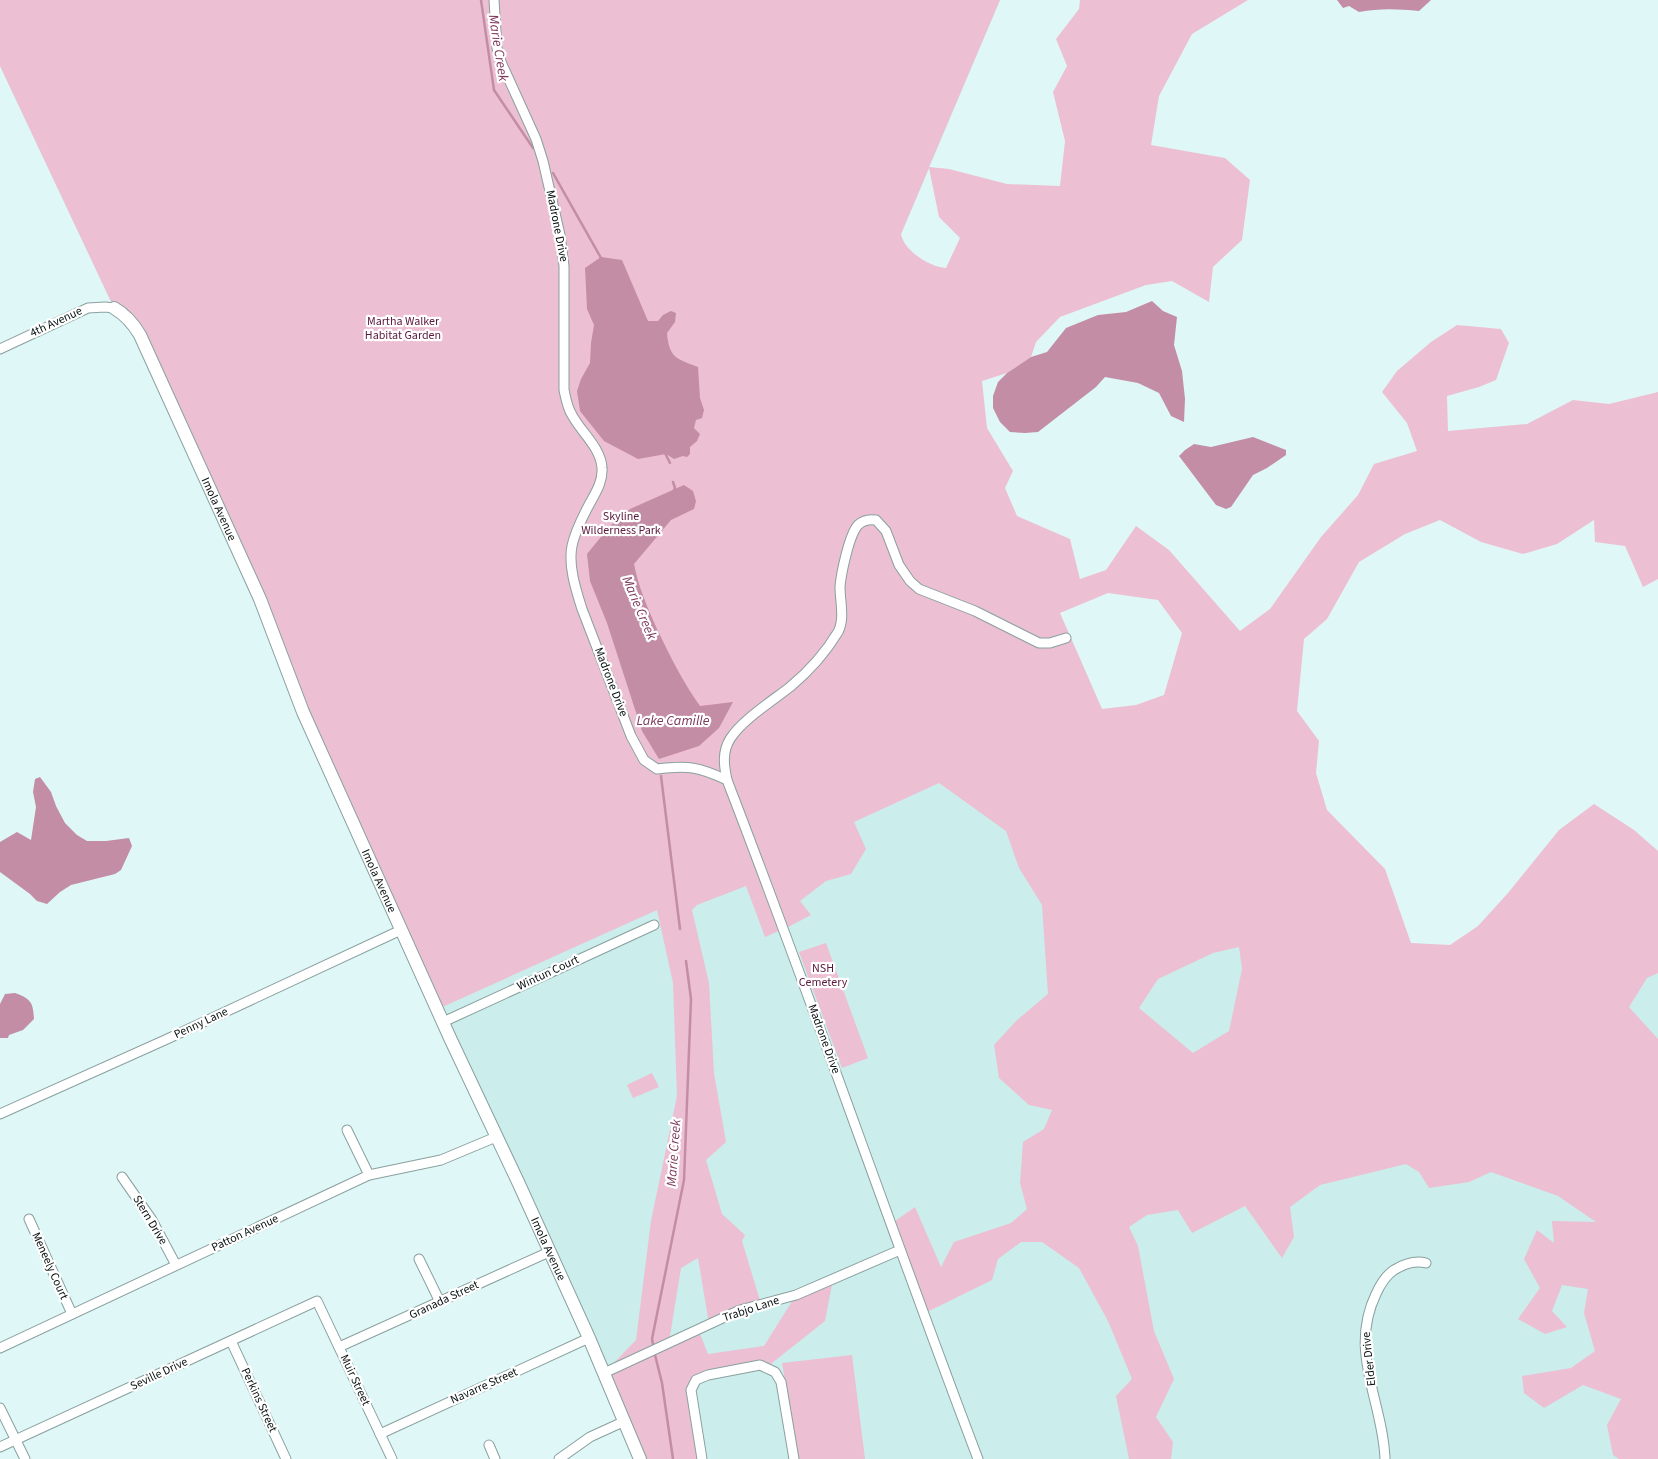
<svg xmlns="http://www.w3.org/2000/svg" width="1658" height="1459" viewBox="0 0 1658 1459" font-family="'Source Sans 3',sans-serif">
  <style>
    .built { fill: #cbedec }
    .green { fill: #edbfd3; fill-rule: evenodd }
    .water { fill: #c38da5 }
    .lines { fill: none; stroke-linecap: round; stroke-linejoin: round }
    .stream { stroke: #c38da5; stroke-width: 2.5 }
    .street-casing { stroke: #89a09f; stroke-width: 11 }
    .secondary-casing { stroke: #89a09f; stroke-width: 14 }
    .street { stroke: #fff; stroke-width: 9 }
    .secondary { stroke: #fff; stroke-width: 12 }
    .labels { text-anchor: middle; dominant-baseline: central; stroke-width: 4.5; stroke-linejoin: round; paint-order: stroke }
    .street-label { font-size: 12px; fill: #081010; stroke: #fff }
    .park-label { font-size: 12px; fill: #5a193c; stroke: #fff }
    .water-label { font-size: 14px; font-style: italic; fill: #7e3a5c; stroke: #fff }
  </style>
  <rect width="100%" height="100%" fill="#dff8f7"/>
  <polygon class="built" points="0,0 1000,0 897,244 1102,709 1260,960 1658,931 1658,1459 640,1459 140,335 114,308 0,66"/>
  <g class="green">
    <path d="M0,0H1000L929,167L949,169L1007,184L1060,186L1065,141L1053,92L1067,66L1056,39L1079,9L1080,0H1248L1192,34L1159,96L1151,145L1225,158L1250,180L1242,240L1213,267L1209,302L1172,281L1146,285L1060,317L1036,342L1031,357L1007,373L982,381L987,428L1013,471L1005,488L1017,516L1070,539L1080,579L1106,570L1136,526L1169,550L1240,631L1270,609L1321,537L1358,495L1374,464L1417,451L1407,423L1382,392L1397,371L1431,342L1457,325L1501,329L1509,343L1496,380L1479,387L1447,396L1448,431L1527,424L1573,400L1609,404L1658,392V579L1643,587L1625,546L1595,542L1594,520L1557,544L1523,554L1481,542L1440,520L1405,534L1359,562L1327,619L1304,639L1297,711L1319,741L1316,773L1327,810L1385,869L1411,943L1450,945L1478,926L1508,893L1559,830L1594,804L1634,830L1658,851V973L1647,978L1629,1007L1658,1039V1459H1619L1613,1455L1607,1425L1621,1399L1583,1385L1544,1408L1524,1393L1522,1376L1571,1368L1595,1351L1584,1313L1588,1289L1562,1285L1552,1311L1567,1327L1545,1334L1518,1319L1540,1288L1524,1259L1537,1230L1554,1243L1552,1221L1596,1222L1558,1196L1491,1172L1469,1182L1429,1188L1419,1172L1406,1164L1320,1185L1290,1207L1294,1237L1282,1258L1245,1206L1192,1233L1178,1210L1147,1215L1129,1227L1138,1246L1154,1331L1174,1379L1156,1417L1173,1442L1171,1459H1129L1116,1396L1132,1379L1108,1321L1079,1268L1042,1242H1021L998,1259L992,1280L923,1314L891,1224L915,1207L941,1267L954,1242L1011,1223L1027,1209L1020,1183L1023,1142L1044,1129L1052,1110L1029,1105L999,1078L994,1045L1016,1021L1048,994L1042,905L1019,868L1006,831L939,783L854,822L866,849L851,874L826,881L800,901L811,915L790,926L765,937L746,886L697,905L692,910L709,983L714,1073L726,1142L706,1160L722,1214L745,1235L742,1241L761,1304L709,1324L698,1258L681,1268L669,1342L698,1329L708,1354L764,1346L796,1295L833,1279L825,1321L767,1367L708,1375L691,1390L702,1459H640L604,1373L636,1340L651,1221L677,1096L673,983L657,910L438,1009L140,335L114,308L0,66ZM929,168L939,217L960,238L946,268C930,267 904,251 901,234ZM1108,593L1158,600L1182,633L1164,695L1136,705L1102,709L1060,613ZM1239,947L1242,969L1229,1031L1193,1053L1139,1008L1158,979L1213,953Z"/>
    <polygon points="826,943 868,1058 842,1068 799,952"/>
    <polygon points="652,1073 659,1087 633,1098 627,1085"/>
    <polygon points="852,1355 865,1459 798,1459 782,1363"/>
  </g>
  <g class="water">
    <path d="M1337,0H1431L1419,11C1398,9 1380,8 1359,12L1349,6L1343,8Z"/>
    <path d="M601,257L622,260L648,321H658L663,315L671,311L676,313L675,322L667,333C669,358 677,359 698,367L700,398L704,410L702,418L696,420L694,428L700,434L697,441L690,447V454L687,457L683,456L674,459L666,454L638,459L604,441L580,411L577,391L581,379L590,363L591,343L594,325L587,309L585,268Z"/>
    <polygon points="1152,301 1163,311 1177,317 1174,345 1182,371 1185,399 1184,422 1171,416 1159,393 1138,383 1105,377 1096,387 1038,432 1025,433 1010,432 1000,422 993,408 993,396 998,382 1007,373 1031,357 1047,352 1066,328 1098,315 1126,312"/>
    <polygon points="1253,437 1286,450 1286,455 1267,468 1253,475 1231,507 1226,509 1216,505 1179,456 1185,450 1194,444 1211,447"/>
    <path d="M684,485L693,491L696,501L694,509L671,520L634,564C639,589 647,606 657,629C670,656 683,682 700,706L733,702L719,728L699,746L659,759L642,731L607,623L590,581L587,554L609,527L630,509Z"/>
    <polygon points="40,777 51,792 56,806 65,823 77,835 87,841 106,841 129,838 132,846 121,870 115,874 71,885 60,892 47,904 37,901 30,894 0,872 0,842 17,832 31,840 36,807 33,792 35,779"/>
    <path d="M15,993C31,999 33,1002 34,1019L23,1030L9,1035L8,1038H0V1004L5,994Z"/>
  </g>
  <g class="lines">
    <g class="stream">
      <polyline points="481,0 494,90 533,148"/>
      <polyline points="553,173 601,258"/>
      <polyline points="664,451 670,463"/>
      <polyline points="673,482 675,488 674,490"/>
      <polyline points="661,776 680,929"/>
      <polyline points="653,1344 652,1339 684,1180 691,999 686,961"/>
      <polyline points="655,1355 662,1383 673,1459"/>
    </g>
    <g class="street-casing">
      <g id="street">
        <path d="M494,0L497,48L501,62L536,139L543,161L560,235L564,266V390C566,399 567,407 572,415C581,432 601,448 602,468C603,481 596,492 590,503C583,516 575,531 572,546C568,566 576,590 582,609L631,736L644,760L657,769C688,765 699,767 727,780C814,1005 892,1233 978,1459"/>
        <polyline points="0,349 88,308 105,307 114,308"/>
        <path d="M727,780C724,766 722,752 730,739C742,720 772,701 790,687C808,672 826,652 838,632C845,619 840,601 840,587C841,574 849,535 858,525C863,520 869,519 876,520L886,531L899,565L910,581L919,589L975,611L1039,643H1050L1066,638"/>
        <polyline points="443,1022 654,925"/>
        <polyline points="0,1114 165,1040 401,930"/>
        <polyline points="347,1130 369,1175"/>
        <polyline points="122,1177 152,1220 176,1265"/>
        <polyline points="29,1219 72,1314"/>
        <polyline points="419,1259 440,1302"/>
        <polyline points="231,1341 286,1459"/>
        <polyline points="339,1347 549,1252"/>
        <polyline points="0,1348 369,1175 441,1160 496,1137"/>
        <polyline points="604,1373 740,1310 796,1295 900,1250"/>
        <polyline points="0,1408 25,1459"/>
        <polyline points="380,1434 589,1338"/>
        <polyline points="489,1445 495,1459"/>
        <polyline points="0,1447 317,1301 392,1459"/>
        <polyline points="559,1459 590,1437 625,1421"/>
        <polyline points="702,1459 691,1390 696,1380 708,1375 760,1365 775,1372 781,1382 794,1459"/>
        <path d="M1385,1459C1383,1401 1348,1352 1376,1294C1380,1285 1385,1276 1394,1270C1404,1264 1414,1260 1426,1263"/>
      </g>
    </g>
    <g class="secondary-casing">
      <g id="secondary">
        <path id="s1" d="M114,308C126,315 133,323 140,335L260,599L303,712L450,1038L519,1184L589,1338L640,1459"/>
      </g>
    </g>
    <use href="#street" class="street"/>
    <use href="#secondary" class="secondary"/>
  </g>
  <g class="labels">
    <g class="street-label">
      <text transform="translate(557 226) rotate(79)">Madrone Drive</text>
      <text transform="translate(56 322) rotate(-25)">4th Avenue</text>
      <text stroke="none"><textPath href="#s1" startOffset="229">Imola Avenue</textPath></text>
      <text transform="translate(611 682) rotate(69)">Madrone Drive</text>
      <text stroke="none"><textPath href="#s1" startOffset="634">Imola Avenue</textPath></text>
      <text transform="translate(548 973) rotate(-25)">Wintun Court</text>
      <text transform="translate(201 1023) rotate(-25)">Penny Lane</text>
      <text transform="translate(824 1039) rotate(70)">Madrone Drive</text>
      <text transform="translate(150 1220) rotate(59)">Stern Drive</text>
      <text transform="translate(245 1233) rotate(-25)">Patton Avenue</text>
      <text stroke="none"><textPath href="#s1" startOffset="1039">Imola Avenue</textPath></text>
      <text transform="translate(50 1266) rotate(66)">Meneely Court</text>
      <text transform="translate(444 1300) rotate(-25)">Granada Street</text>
      <text transform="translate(751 1309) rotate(-18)">Trabjo Lane</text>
      <text transform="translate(1369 1359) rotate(-96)">Elder Drive</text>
      <text transform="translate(159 1374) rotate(-25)">Seville Drive</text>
      <text transform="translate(355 1380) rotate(65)">Muir Street</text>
      <text transform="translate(484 1386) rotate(-24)">Navarre Street</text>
      <text transform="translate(259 1400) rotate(65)">Perkins Street</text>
    </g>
    <g class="park-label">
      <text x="403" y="321">Martha Walker<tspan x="403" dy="14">Habitat Garden</tspan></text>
      <text x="621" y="516">Skyline<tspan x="621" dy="14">Wilderness Park</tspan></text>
      <text x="823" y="968">NSH<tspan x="823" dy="14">Cemetery</tspan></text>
    </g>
    <g class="water-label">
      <text transform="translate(498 48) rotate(81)">Marie Creek</text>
      <text transform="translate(639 608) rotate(67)">Marie Creek</text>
      <text x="673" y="721">Lake Camille</text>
      <text transform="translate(674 1153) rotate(-86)">Marie Creek</text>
    </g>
  </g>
</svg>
